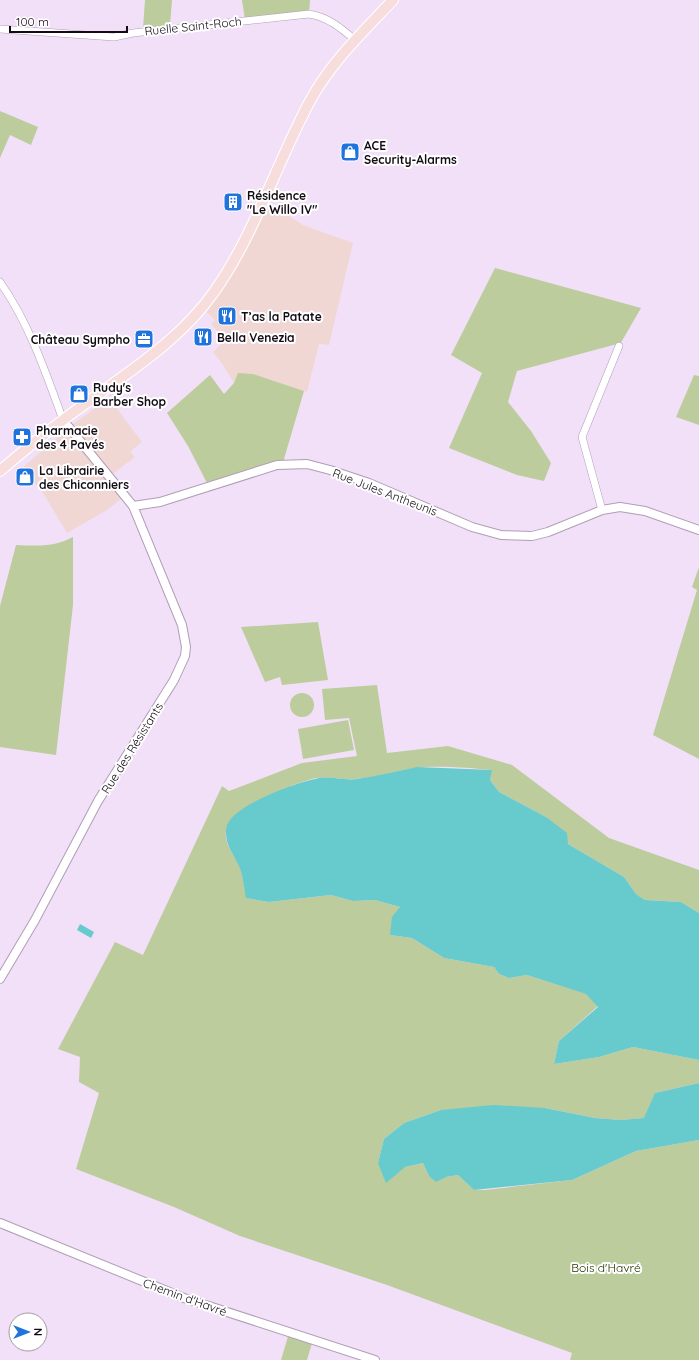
<svg xmlns="http://www.w3.org/2000/svg" width="699" height="1360" viewBox="0 0 699 1360" font-family="Quicksand,sans-serif">
  <style>
    .commercial { fill: #f1d7d3 }
    .green { fill: #bccc9c }
    .water { fill: #67cacc }
    .lines { fill: none; stroke-linecap: round; stroke-linejoin: round }
    .minor-casing { stroke: #af9eb6; stroke-width: 8 }
    .tertiary-casing { stroke: #af9eb6; stroke-width: 10 }
    .primary-casing { stroke: #fff; stroke-width: 12 }
    .minor { stroke: #fff; stroke-width: 7 }
    .tertiary { stroke: #fff; stroke-width: 8 }
    .primary { stroke: #f8dddd; stroke-width: 10 }
    .labels { text-anchor: middle; dominant-baseline: central; stroke-width: 4; stroke-linejoin: round; paint-order: stroke }
    .street-label { font-size: 12px; fill: #120b14; stroke: #fff }
    .poi-label { font-size: 12px; font-weight: bold; fill: #120b14; stroke: #fff; text-anchor: start }
    .park-label { font-size: 12px; fill: #263300; stroke: #fff }
  </style>
  <rect width="100%" height="100%" fill="#f2e0f9"/>
  <g class="commercial">
    <polygon points="264,200 303,225 353,243 329,345 319,344 307,392 253,374 238,378 234,383 223,365 213,352 223,342 221,335 211,324 215,320 202,307"/>
    <polygon points="109,398 142,442 132,450 131,453 135,457 106,479 122,498 107,510 67,533 43,493 22,468 68,428"/>
  </g>
  <g class="green">
    <polygon points="145,0 172,0 170,26 143,29"/>
    <polygon points="242,0 310,0 309,14 245,20"/>
    <polygon points="0,111 38,127 31,145 10,135 0,158"/>
    <polygon points="495,268 641,308 619,346 617,344 517,371 508,402 531,431 551,463 544,481 517,475 449,448 482,373 451,355"/>
    <polygon points="238,373 253,374 304,391 284,459 286,463 209,487 188,446 167,413 210,375 224,394 234,383"/>
    <polygon points="694,375 699,376 699,425 676,417"/>
    <path d="M73,537V605L56,755L0,747V606L16,545C37,546 55,547 73,537Z"/>
    <polygon points="699,567 699,759 653,735 697,590 692,587"/>
    <polygon points="318,622 328,680 282,685 280,677 265,682 241,627"/>
    <path d="M377,685L387,753L448,746L512,765L609,838L699,870V913L681,902L645,900L636,894L624,877L568,844L546,817L499,792L490,780L491,770C471,768 435,765 415,768C395,771 375,778 355,779C343,780 328,776 316,778C297,782 232,808 227,826C222,842 233,853 239,865C243,875 244,888 247,898L269,902L331,895L353,901L375,900L400,907L390,935L412,938L444,958L494,967L499,974L509,978L527,975L587,994L598,1006L559,1041L554,1064L599,1057L633,1047L699,1060V1083L655,1093L645,1118L621,1120L595,1118L545,1108L441,1110L404,1123L384,1139L378,1163L405,1167L423,1163L429,1176L446,1177L458,1175L474,1190H485L572,1180L636,1151L699,1140V1360H570L572,1353L387,1285L240,1236L174,1207L76,1169L99,1093L79,1082L80,1057L58,1049L115,942L143,955L222,786L229,791L302,763L357,756L349,718L325,720L322,689Z"/>
    <circle cx="302" cy="705" r="12"/>
    <polygon points="348,720 354,750 303,759 298,729"/>
    <polygon points="289,1333 313,1340 307,1360 281,1360"/>
  </g>
  <g class="water">
    <path d="M417,767L492,770L490,780L499,792L546,817L567,833L568,844L624,877L636,894L645,900L681,902L699,913V1060L633,1047L599,1057L554,1064L559,1041L598,1007L586,994L527,975L509,978L499,974L494,967L444,958L412,938L390,935L392,917L400,907L375,900L353,901L331,895L269,902L246,898C244,888 243,875 239,866C233,853 225,845 226,829C228,807 295,783 315,779C328,775 344,781 357,779C377,776 397,771 417,767Z"/>
    <polygon points="80,924 94,932 91,938 77,930"/>
    <polygon points="699,1083 699,1140 636,1151 572,1180 474,1190 458,1175 446,1177 436,1182 429,1176 423,1163 405,1167 386,1183 378,1163 384,1139 404,1123 441,1110 493,1105 545,1108 595,1118 621,1120 644,1118 655,1093"/>
  </g>
  <g class="lines">
    <g class="minor-casing">
      <g id="minor">
        <path d="M0,29L114,37L133,33L309,14C328,17 341,28 355,40"/>
        <path d="M0,282C29,323 46,373 63,420"/>
        <polyline points="602,510 582,437 619,346"/>
      </g>
    </g>
    <g class="tertiary-casing">
      <g id="tertiary">
        <polyline points="133,506 160,502 277,465 307,464 330,470 369,483 472,527 501,535 532,536 548,532 602,510 620,507 645,511 699,530"/>
        <polyline points="0,979 35,920 98,801 174,680 185,656 186,647 182,625 133,506 63,420"/>
        <polyline points="0,1223 184,1298 375,1360"/>
      </g>
    </g>
    <g class="primary-casing">
      <path id="primary" d="M0,471C31,444 63,419 96,396C138,366 184,335 214,292C255,234 276,164 310,101C331,62 363,32 393,0"/>
    </g>
    <use href="#minor" class="minor"/>
    <use href="#tertiary" class="tertiary"/>
    <use href="#primary" class="primary"/>
  </g>
  <defs>
    <g id="shop-square" transform="scale(1)"><rect x="-9" y="-9" width="18" height="18" rx="4" fill="#2073dd" stroke="#fff"/><path d="M-5-2.5h2.3a2.7 3.5 0 0 1 5.4 0H5L5.5 6h-11ZM-1.5-2.5h3a1.5 2.3 0 0 0-3 0Z" fill="#fff"/></g>
    <g id="building-square" transform="scale(1)"><rect x="-9" y="-9" width="18" height="18" rx="4" fill="#2073dd" stroke="#fff"/><path d="M-4-6H4V6H1V3H-1V6H-4ZM-2.5-4.3h1.7v1.8h-1.7ZM.8-4.3h1.7v1.8H.8ZM-2.5-1h1.7V.8h-1.7ZM.8-1h1.7V.8H.8Z" fill="#fff"/></g>
    <g id="restaurant-square" transform="scale(1)"><rect x="-9" y="-9" width="18" height="18" rx="4" fill="#2073dd" stroke="#fff"/><path d="M-5-6h1v4h1v-4h1v4h1v-4h1v5L-1.5 .5V6h-2V.5L-5-1ZM5-6V6H3V1.5H1.5Q1.5-4 5-6Z" fill="#fff"/></g>
    <g id="office-square" transform="scale(1)"><rect x="-9" y="-9" width="18" height="18" rx="4" fill="#2073dd" stroke="#fff"/><path d="M-6-3h4V-5.5h4V-3h4V5H-6ZM-1-4.5V-3h2v-1.5ZM-6 0V1H6V0Z" fill="#fff"/></g>
    <g id="pharmacy-square" transform="scale(1)"><rect x="-9" y="-9" width="18" height="18" rx="4" fill="#2073dd" stroke="#fff"/><path d="M-2-6h4v4h4v4h-4v4h-4v-4h-4v-4h4Z" fill="#fff"/></g>
  </defs>
  <g fill-rule="evenodd">
    <use href="#shop-square" x="350" y="152"/>
    <use href="#building-square" x="233" y="202"/>
    <use href="#restaurant-square" x="227" y="316"/>
    <use href="#restaurant-square" x="203" y="337"/>
    <use href="#office-square" x="144" y="339"/>
    <use href="#shop-square" x="79" y="394"/>
    <use href="#pharmacy-square" x="22" y="437"/>
    <use href="#shop-square" x="25" y="477"/>
  </g>
  <g class="labels">
    <g class="street-label">
      <text transform="translate(193 26) rotate(-6)">Ruelle Saint-Roch</text>
      <text transform="translate(385 492) rotate(21)">Rue Jules Antheunis</text>
      <text transform="translate(132 748) rotate(-58)">Rue des Résistants</text>
      <text transform="translate(185 1297) rotate(20)">Chemin d'Havré</text>
    </g>
    <g class="poi-label">
      <text x="364" y="145">ACE<tspan x="364" dy="14">Security-Alarms</tspan></text>
      <text x="247" y="195">Résidence<tspan x="247" dy="14">"Le Willo IV"</tspan></text>
      <text x="241" y="316">T’as la Patate</text>
      <text x="217" y="337">Bella Venezia</text>
      <text x="130" y="339" text-anchor="end">Château Sympho</text>
      <text x="93" y="387">Rudy's<tspan x="93" dy="14">Barber Shop</tspan></text>
      <text x="36" y="430">Pharmacie<tspan x="36" dy="14">des 4 Pavés</tspan></text>
      <text x="39" y="470">La Librairie<tspan x="39" dy="14">des Chiconniers</tspan></text>
    </g>
    <g class="park-label">
      <text x="606" y="1267">Bois d'Havré</text>
    </g>
  </g>
  <g transform="translate(28 1332) rotate(90)"><circle r="19" fill="#ffffff" stroke="#a09da1"/>
  <path d="M0-3L7 15L0 10L-7 15Z" fill="#2073dd"/>
  <text y="-6" font-size="11" font-weight="bold" text-anchor="middle" fill="#120b14">N</text>
  </g>
  <path d="M10 26v6h117v-6" fill="none" stroke="#120b14" stroke-width="2"/>
  <text x="16" y="26" font-size="12" fill="#120b14" stroke="#ffffff" stroke-width="3" paint-order="stroke">100 m</text>
</svg>
